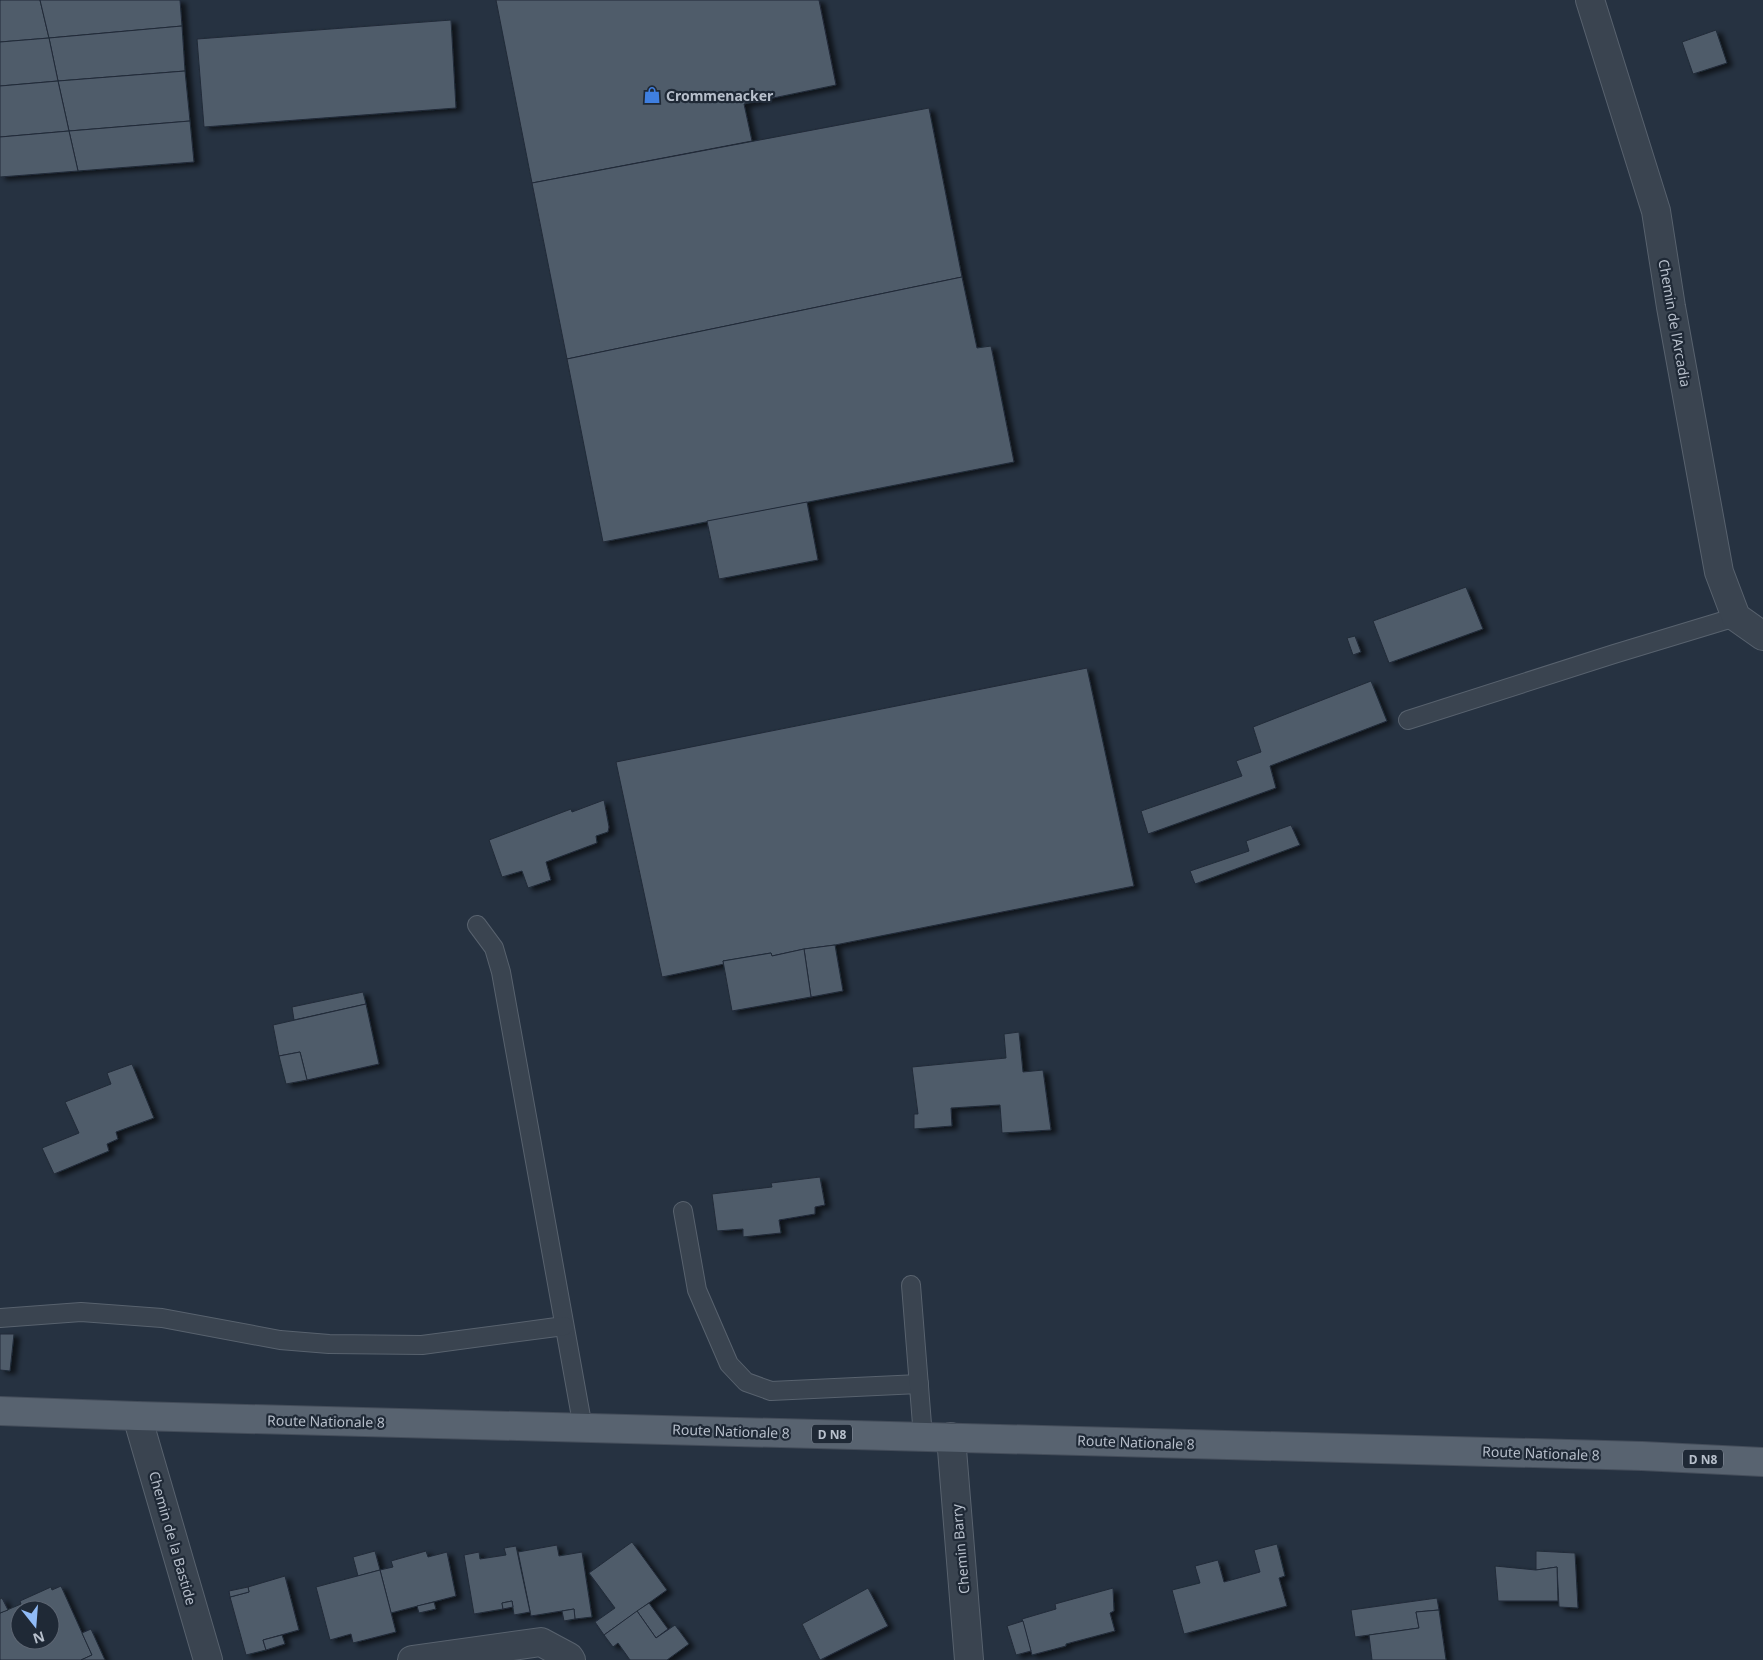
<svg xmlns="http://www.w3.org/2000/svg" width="1763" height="1660" viewBox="0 0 1763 1660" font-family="'Noto Sans',sans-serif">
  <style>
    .building { fill: #4f5b6b; stroke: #212b38; fill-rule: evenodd; filter: url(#shadow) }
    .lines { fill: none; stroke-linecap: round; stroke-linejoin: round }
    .lane-casing { stroke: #58626e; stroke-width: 20 }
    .street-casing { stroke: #58626e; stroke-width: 30 }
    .primary-casing { stroke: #444d5a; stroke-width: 30 }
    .lane { stroke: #3a4450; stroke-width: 18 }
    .street { stroke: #3a4450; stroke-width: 28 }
    .primary { stroke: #586370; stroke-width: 28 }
    .labels { text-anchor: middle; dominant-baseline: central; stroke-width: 4.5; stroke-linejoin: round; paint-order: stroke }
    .shield { fill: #1f2936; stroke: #89929e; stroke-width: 1 }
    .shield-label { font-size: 12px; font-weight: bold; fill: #b7bfcb }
    .poi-label { font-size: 14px; font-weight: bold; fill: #b7bfcb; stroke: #1f2936; text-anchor: start }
    .street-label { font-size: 14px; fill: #b7bfcb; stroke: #1f2936 }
  </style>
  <defs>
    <filter id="shadow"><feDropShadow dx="5.5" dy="3" stdDeviation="2.5" flood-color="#0009"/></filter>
  </defs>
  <rect width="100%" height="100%" fill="#263241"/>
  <g class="building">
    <polygon points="0,0 40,0 49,38 0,42"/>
    <polygon points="40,0 180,0 182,26 49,38"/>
    <polygon points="496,0 819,0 836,85 744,104 752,141 532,183"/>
    <polygon points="451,20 456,108 204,127 197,39"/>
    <polygon points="182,26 185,71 58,81 49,38"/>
    <polygon points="1716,30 1727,63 1693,74 1682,42"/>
    <polygon points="49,38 58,81 0,86 0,42"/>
    <polygon points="185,71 190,121 69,131 58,81"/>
    <polygon points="58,81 69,131 0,137 0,86"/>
    <polygon points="929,108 962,277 567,359 532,183"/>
    <polygon points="190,121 194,162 78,171 69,131"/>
    <polygon points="69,131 78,171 0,177 0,137"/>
    <polygon points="962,277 977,348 991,346 1014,462 603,542 567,359"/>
    <polygon points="807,502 818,560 719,579 707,521"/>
    <polygon points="1466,587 1483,629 1389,663 1373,621"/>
    <polygon points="1355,636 1361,652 1353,655 1347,638"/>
    <polygon points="1087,668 1134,886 835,945 804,949 772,956 771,953 723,961 724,964 662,977 616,762"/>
    <polygon points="1371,681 1387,721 1270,766 1276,788 1148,834 1141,811 1242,776 1236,761 1261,752 1253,727"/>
    <polygon points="604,800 609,827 608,832 596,836 597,843 546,862 551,880 528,888 522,871 502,877 489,840 571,809 572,812"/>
    <polygon points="1291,825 1300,845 1195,884 1190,871 1249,851 1246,841"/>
    <polygon points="835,945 843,991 811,997 804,949"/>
    <polygon points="804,949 811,997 732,1011 723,961 771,953 772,956"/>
    <polygon points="363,992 366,1004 294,1020 292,1007"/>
    <polygon points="366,1004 379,1064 307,1080 300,1052 279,1056 273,1025"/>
    <polygon points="1019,1032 1023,1072 1043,1070 1051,1130 1002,1133 1000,1105 951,1108 952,1126 914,1129 914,1114 918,1114 912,1067 1006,1058 1004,1034"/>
    <polygon points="300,1052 307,1080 286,1084 279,1056"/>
    <polygon points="132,1064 154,1118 116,1132 118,1139 107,1144 109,1151 54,1174 42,1148 79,1133 65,1102 111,1084 107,1073"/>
    <polygon points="820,1177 825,1205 815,1207 815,1214 779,1220 781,1233 743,1237 743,1229 717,1231 712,1194 772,1187 771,1183"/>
    <polygon points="0,1334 14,1334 10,1371 0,1370"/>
    <polygon points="632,1542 667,1590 604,1635 595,1622 615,1608 589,1573"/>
    <polygon points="1277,1544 1285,1576 1279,1578 1287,1606 1184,1634 1172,1590 1200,1583 1195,1566 1218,1560 1224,1582 1260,1572 1254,1550"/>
    <polygon points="557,1545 559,1556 582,1552 592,1617 575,1619 574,1609 531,1616 518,1552"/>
    <polygon points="516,1546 530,1612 514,1615 512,1601 502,1603 503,1609 474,1614 464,1555 479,1552 480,1559 506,1555 504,1548"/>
    <polygon points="375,1551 380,1570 358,1576 353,1557"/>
    <polygon points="426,1551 428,1557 447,1552 456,1596 391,1613 380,1570 393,1567 391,1561"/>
    <polygon points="1536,1551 1575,1553 1578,1608 1559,1607 1557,1567 1536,1570"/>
    <polygon points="1495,1566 1536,1570 1557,1567 1558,1601 1498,1601"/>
    <polygon points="380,1570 396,1632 353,1643 351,1634 330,1640 316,1587"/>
    <polygon points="285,1576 299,1630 263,1640 266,1650 246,1655 230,1597 249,1592 248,1587"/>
    <path d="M61,1586L92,1655L81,1660H0V1613L21,1604L20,1601L51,1587L52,1590ZM20,1610H50V1640H20Z"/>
    <polygon points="248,1587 249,1592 230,1597 229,1591"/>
    <polygon points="868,1588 888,1626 820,1660 802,1624"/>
    <polygon points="1113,1588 1114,1611 1110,1613 1115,1631 1066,1644 1066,1646 1032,1655 1022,1619 1056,1609 1055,1604"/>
    <polygon points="2,1598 8,1610 0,1613 0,1599"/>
    <polygon points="1437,1598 1439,1610 1416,1612 1419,1628 1355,1637 1351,1610"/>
    <polygon points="512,1601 513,1607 503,1609 502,1603"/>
    <polygon points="434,1602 436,1609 419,1613 417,1606"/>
    <polygon points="649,1603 668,1629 656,1638 637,1611"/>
    <polygon points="574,1609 575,1619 564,1621 562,1611"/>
    <polygon points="1439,1610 1446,1660 1372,1660 1369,1635 1419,1628 1416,1612"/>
    <polygon points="637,1611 656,1638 675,1625 689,1644 667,1660 630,1660 618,1643 613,1647 604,1635"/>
    <polygon points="1023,1621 1031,1651 1016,1655 1007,1626"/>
    <polygon points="91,1629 105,1660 81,1660 92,1655 82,1633"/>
    <polygon points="282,1635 285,1644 266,1650 263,1640"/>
  </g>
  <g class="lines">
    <g class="lane-casing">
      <g id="lane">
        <polyline points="1408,720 1614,654 1736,617"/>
        <polyline points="477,925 494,948 501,972 583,1428"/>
        <polyline points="683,1211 697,1290 729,1364 746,1382 771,1391 919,1384"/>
        <polyline points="911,1285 923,1437"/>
        <polyline points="0,1318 81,1312 162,1318 280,1340 329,1344 422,1345 564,1326"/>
      </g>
    </g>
    <g class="street-casing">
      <g id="street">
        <polyline points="1590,0 1656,211 1671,307 1719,572 1736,617 1763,636"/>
        <polyline points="137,1416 208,1660"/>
        <polyline points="951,1437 969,1660"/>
        <polyline points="412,1660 541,1642 569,1657 571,1660"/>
      </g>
    </g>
    <g class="primary-casing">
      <polyline id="primary" points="0,1411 137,1416 1642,1456 1763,1462"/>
    </g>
    <use href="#lane" class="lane"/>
    <use href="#street" class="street"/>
    <use href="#primary" class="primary"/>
  </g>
  <defs>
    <g id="shop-bare" transform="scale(1.35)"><path d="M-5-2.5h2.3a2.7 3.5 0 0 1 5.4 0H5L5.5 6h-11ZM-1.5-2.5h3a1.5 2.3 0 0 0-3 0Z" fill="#3f7fe0" stroke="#1f2936" stroke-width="2.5" paint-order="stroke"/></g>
  </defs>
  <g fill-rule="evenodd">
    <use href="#shop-bare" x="652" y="95"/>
  </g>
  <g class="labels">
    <g class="shield">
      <rect x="812" y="1424.5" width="40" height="19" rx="4"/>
      <rect x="1683" y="1449.5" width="40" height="19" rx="4"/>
    </g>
    <g class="shield-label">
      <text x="832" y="1434">D N8</text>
      <text x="1703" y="1459">D N8</text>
    </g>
    <g class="poi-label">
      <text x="666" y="95">Crommenacker</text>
    </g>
    <g class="street-label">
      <text transform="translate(1675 323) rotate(80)">Chemin de l'Arcadia</text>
      <text transform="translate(326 1421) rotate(1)">Route Nationale 8</text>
      <text transform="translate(731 1431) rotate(2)">Route Nationale 8</text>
      <text transform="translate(1136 1442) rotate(2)">Route Nationale 8</text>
      <text transform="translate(1541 1453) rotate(2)">Route Nationale 8</text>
      <text transform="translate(173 1538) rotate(74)">Chemin de la Bastide</text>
      <text transform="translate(960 1549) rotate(-95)">Chemin Barry</text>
    </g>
  </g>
  <g transform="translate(35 1625) rotate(163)"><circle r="24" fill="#1f2936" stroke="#5c6572"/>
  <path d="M0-4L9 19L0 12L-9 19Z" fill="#90bbf7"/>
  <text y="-8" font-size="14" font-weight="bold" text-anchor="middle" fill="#b7bfcb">N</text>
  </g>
</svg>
